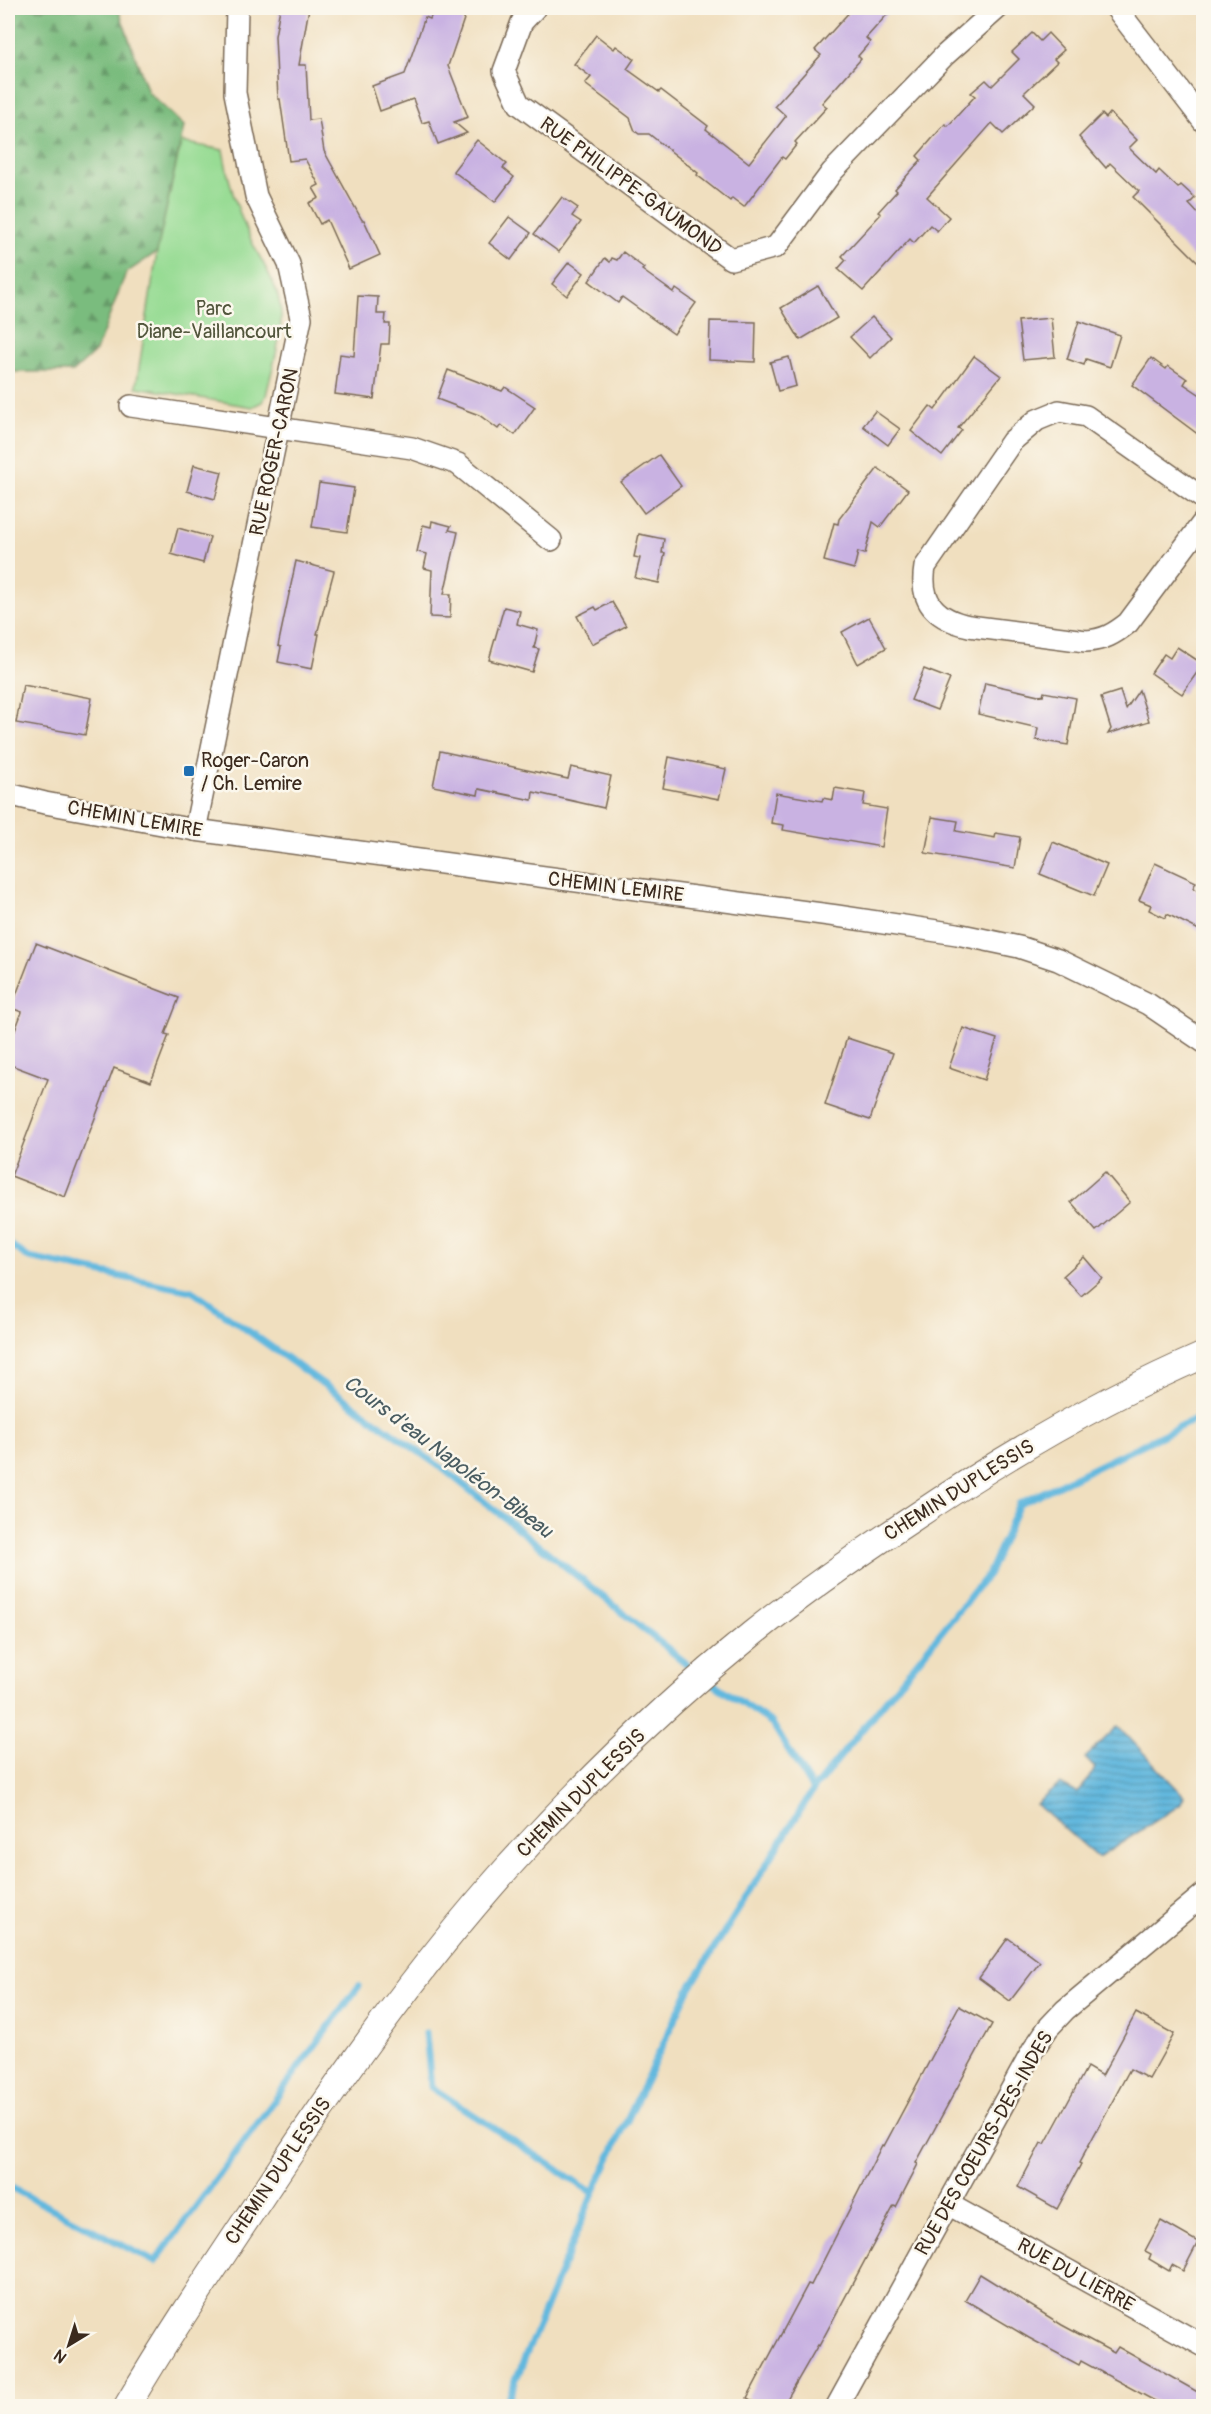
<svg xmlns="http://www.w3.org/2000/svg" width="1211" height="2414" viewBox="0 0 1211 2414" font-family="Pangolin,sans-serif">
  <style>
    .forest { fill: url(#forest-firs); stroke: #5a734e; stroke-width: 1.5 }
    .park { fill: #98dc94; stroke: #6a8359; stroke-width: 1.5 }
    .water { fill: url(#water-rules); stroke: #4e717e; stroke-width: 1.5 }
    .lines { fill: none; stroke-linecap: round; stroke-linejoin: round }
    .stream { stroke: #62b8de; stroke-width: 7 }
    .building { fill: #c9b2e2 }
    .minor-casing { stroke: #7a6956; stroke-width: 24 }
    .tertiary-casing { stroke: #7a6956; stroke-width: 28 }
    .minor { stroke: #fff; stroke-width: 21 }
    .tertiary { stroke: #fff; stroke-width: 26 }
    .poi-dot { fill: #1f6fb2; stroke: #fbf7ec; stroke-width: 2 }
    .labels { text-anchor: middle; dominant-baseline: central; stroke-width: 5; stroke-linejoin: round; paint-order: stroke }
    .street-label { font-size: 20px; fill: #3b2a1e; stroke: #fbf7ec }
    .park-label { font-size: 20px; fill: #52563c; stroke: #fbf7ec }
    .poi-label { font-size: 20px; fill: #3b2a1e; stroke: #fbf7ec; text-anchor: start }
    .water-label { font-size: 21px; font-style: italic; fill: #495c61; stroke: #fbf7ec }
  </style>
  <defs>
    <pattern id="forest-firs" width="22" height="20" patternUnits="userSpaceOnUse" patternTransform="scale(1.5)"><rect width="22" height="20" fill="#7abc7e"/><path d="M5 1l3.5 6h-7zM16 11l3.5 6h-7z" fill="#659967"/></pattern>
    <pattern id="water-rules" width="6" height="5" patternUnits="userSpaceOnUse" patternTransform="scale(1.5)"><rect width="6" height="5" fill="#62b8de"/><path d="M0 2.5h6" fill="none" stroke="#5296b3"/></pattern>
  </defs>
  <rect width="100%" height="100%" fill="#fbf7ec"/>
  <filter id="ink" filterUnits="userSpaceOnUse"><feTurbulence type="fractalNoise" baseFrequency=".0167" numOctaves="2"/><feDisplacementMap in="SourceGraphic" scale="12" xChannelSelector="R" yChannelSelector="G"/><feConvolveMatrix kernelMatrix="1 2 1 2 8 2 1 2 1" color-interpolation-filters="sRGB"/></filter>
  <filter id="wash" filterUnits="userSpaceOnUse"><feTurbulence type="fractalNoise" baseFrequency=".008" numOctaves="4" result="noise"/><feDisplacementMap in="SourceGraphic" scale="24" xChannelSelector="R" yChannelSelector="G"/><feGaussianBlur stdDeviation="1.35" result="paint"/><feColorMatrix in="noise" values="0 0 0 0 0 0 0 0 0 0 0 0 0 0 0 0 0 1.4 0 .05"/><feComposite in="paint" operator="in"/></filter>
  <g filter="url(#wash)">
    <rect width="100%" height="100%" fill="#f0dfbf"/>
    <polygon class="forest" points="8,8 118,8 148,92 184,126 157,252 126,273 96,351 73,372 8,372"/>
    <path class="park" d="M181,142L223,150C228,182 238,213 252,242C264,266 279,286 281,314C282,338 271,372 266,396L262,402L252,407L136,387L157,252Z"/>
    <polygon class="water" points="1118,1726 1184,1796 1180,1805 1098,1858 1036,1804 1060,1784 1077,1793 1090,1778 1095,1768 1085,1758"/>
    <g class="lines">
      <g class="stream">
        <polyline points="8,1243 29,1258 192,1291 446,1471 702,1676 772,1723 813,1790"/>
        <polyline points="426,2033 431,2087 593,2193"/>
        <polyline points="8,2186 155,2262 359,1986"/>
        <polyline points="505,2406 593,2193 689,1989 813,1790 989,1573 1019,1504 1204,1415"/>
      </g>
    </g>
    <g id="blocks">
      <g class="building">
        <polygon points="280,8 309,8 299,65 306,65 309,120 319,119 324,151 362,220 364,220 380,255 349,269 327,220 320,224 309,203 319,198 313,188 319,185 305,159 289,161 280,99 278,99 275,36"/>
        <polygon points="434,8 449,8 466,13 448,66 468,117 454,122 467,133 438,144 429,121 422,123 413,99 380,111 372,86 405,74 425,17 430,19"/>
        <polygon points="853,8 893,8 866,38 870,42 858,56 861,59 822,103 827,107 795,142 797,144 785,159 782,157 744,207 732,198 730,201 697,175 698,173 649,134 639,134 635,131 630,118 585,84 591,77 574,64 596,35 614,49 616,46 634,59 627,69 659,92 661,90 708,126 706,129 749,163 786,116 775,106 821,55 815,50"/>
        <polygon points="1032,33 1040,41 1048,33 1064,50 1054,59 1057,62 1024,93 1035,104 1003,134 992,123 927,197 949,217 937,231 930,225 914,243 910,239 863,291 838,269 846,260 842,256 881,214 878,212 897,191 895,189 921,160 917,156 945,124 948,126 975,96 971,93 986,80 992,86 1019,59 1012,52"/>
        <polygon points="1110,113 1137,140 1129,148 1156,174 1159,170 1178,188 1181,185 1195,198 1189,204 1203,219 1203,267 1133,197 1139,191 1110,163 1106,168 1079,137 1102,114 1106,118"/>
        <polygon points="477,140 507,164 503,168 514,177 495,202 453,171"/>
        <polygon points="562,197 578,208 572,216 581,222 559,252 534,234"/>
        <polygon points="509,217 531,233 511,260 489,243"/>
        <polygon points="623,252 644,268 642,270 674,293 676,289 696,303 674,334 622,297 618,303 589,281 605,258 610,262 612,258 617,260"/>
        <polygon points="569,262 584,273 567,296 552,284"/>
        <polygon points="818,286 837,318 800,340 781,308"/>
        <polygon points="358,296 378,297 377,314 386,314 385,324 390,324 389,344 381,344 374,399 335,394 340,354 354,356"/>
        <polygon points="872,317 891,337 870,358 850,337"/>
        <polygon points="1051,318 1055,357 1023,360 1018,321"/>
        <polygon points="710,321 756,322 755,362 709,360"/>
        <polygon points="1079,321 1120,335 1110,367 1086,359 1084,365 1067,359"/>
        <polygon points="974,356 1001,376 958,428 962,430 942,456 911,431 930,406 935,410"/>
        <polygon points="789,357 796,386 778,391 770,362"/>
        <polygon points="1151,358 1166,369 1168,366 1187,379 1184,384 1202,396 1203,394 1203,438 1132,385"/>
        <polygon points="448,370 502,391 505,387 535,407 515,435 501,425 498,429 479,415 437,399"/>
        <polygon points="875,411 900,429 888,445 863,426"/>
        <polygon points="659,455 681,486 644,513 621,482"/>
        <polygon points="194,465 222,472 215,499 187,491"/>
        <polygon points="878,468 908,490 880,527 873,522 865,554 858,552 854,569 824,561 834,523 838,524 839,519"/>
        <polygon points="319,483 354,488 347,532 312,527"/>
        <polygon points="432,521 451,526 449,530 458,532 444,594 451,594 450,618 430,617 432,570 424,568 427,554 417,552 423,525 431,527"/>
        <polygon points="178,528 210,537 203,563 171,554"/>
        <polygon points="639,534 664,539 662,553 665,553 659,583 635,578 640,558 634,557"/>
        <polygon points="296,561 334,571 317,634 319,634 312,669 278,662 281,647 278,646"/>
        <polygon points="612,602 626,626 592,644 577,616 595,607 597,610"/>
        <polygon points="504,607 520,611 517,624 538,630 534,648 539,649 532,672 489,660"/>
        <polygon points="869,617 886,648 858,664 842,632"/>
        <polygon points="1177,647 1203,664 1182,694 1151,673 1164,654 1170,658"/>
        <polygon points="924,669 950,679 937,710 911,700"/>
        <polygon points="985,683 1043,696 1044,692 1076,698 1068,745 1036,740 1038,728 978,714"/>
        <polygon points="23,685 92,698 85,735 16,723"/>
        <polygon points="1139,690 1149,721 1108,734 1111,729 1101,697 1120,691 1126,709"/>
        <polygon points="440,751 568,779 571,767 611,776 604,808 533,792 532,800 479,789 478,795 433,786"/>
        <polygon points="669,757 726,769 719,799 663,788"/>
        <polygon points="835,788 865,793 863,805 887,809 881,847 783,830 784,825 771,823 776,793 822,801 823,798 833,800"/>
        <polygon points="932,817 958,821 956,831 995,838 996,833 1020,837 1015,868 925,853"/>
        <polygon points="1053,842 1107,865 1094,896 1040,874"/>
        <polygon points="1155,863 1196,882 1193,888 1203,893 1203,932 1167,914 1165,918 1149,910 1151,905 1139,900"/>
        <polygon points="36,943 179,998 165,1034 169,1035 151,1082 114,1068 65,1197 11,1176 48,1079 8,1064 8,1049 22,1012 11,1008"/>
        <polygon points="963,1028 997,1039 984,1080 949,1068"/>
        <polygon points="847,1038 893,1053 870,1120 825,1105"/>
        <polygon points="1105,1172 1130,1202 1096,1231 1071,1202"/>
        <polygon points="1084,1257 1102,1278 1081,1296 1063,1276"/>
        <polygon points="1008,1938 1040,1962 1010,2001 979,1978"/>
        <polygon points="959,2006 992,2024 916,2163 918,2164 896,2207 894,2206 819,2346 818,2345 783,2406 762,2406 747,2398 808,2284 811,2285 882,2145 884,2146"/>
        <polygon points="1136,2013 1174,2034 1149,2079 1130,2069 1079,2163 1081,2164 1057,2209 1018,2187 1041,2143 1045,2144 1087,2067 1102,2076"/>
        <polygon points="1161,2221 1198,2242 1183,2271 1172,2265 1169,2271 1149,2259 1151,2254 1145,2251"/>
        <polygon points="980,2274 1062,2325 1114,2353 1118,2347 1203,2395 1203,2406 1164,2406 1081,2361 1079,2365 1029,2338 965,2300"/>
      </g>
    </g>
  </g>
  <g filter="url(#ink)">
    <use href="#blocks" fill-opacity="0" stroke="#7a6956" stroke-width="1.5"/>
    <g class="lines">
      <g class="minor-casing">
        <g id="minor">
          <polyline points="535,8 522,22 504,71 519,104 731,259 776,247 832,172 945,55 998,8"/>
          <polyline points="1116,8 1204,122"/>
          <polyline points="131,406 412,448 458,464 551,540"/>
          <path d="M1204,499L1086,416L1059,411L1037,420L1012,441L925,567C919,603 937,619 969,626L1086,641C1104,640 1114,634 1128,623L1204,521"/>
          <polyline points="8,794 45,803 195,830 837,916 957,934 1019,947 1058,960 1148,1004 1204,1042"/>
          <polyline points="195,830 301,318 289,264 256,196 235,93 237,8"/>
          <polyline points="948,2204 1204,2346"/>
          <polyline points="837,2406 1033,2050 1048,2028 1065,2010 1204,1894"/>
        </g>
      </g>
      <g class="tertiary-casing">
        <path id="tertiary" d="M127,2406C168,2336 214,2268 260,2199C336,2084 416,1970 508,1867C584,1783 665,1704 753,1633C803,1593 856,1556 909,1521C1002,1458 1100,1400 1204,1355"/>
      </g>
      <use href="#minor" class="minor"/>
      <use href="#tertiary" class="tertiary"/>
    </g>
  </g>
  <rect class="poi-dot" x="183" y="765" width="12" height="12" rx="3"/>
  <g class="labels">
    <g class="street-label">
      <text transform="translate(631 186) rotate(36)">RUE PHILIPPE-GAUMOND</text>
      <text transform="translate(274 452) rotate(-78)">RUE ROGER-CARON</text>
      <text transform="translate(135 819) rotate(10)">CHEMIN LEMIRE</text>
      <text transform="translate(616 887) rotate(7)">CHEMIN LEMIRE</text>
      <text transform="translate(959 1490) rotate(-32)">CHEMIN DUPLESSIS</text>
      <text transform="translate(581 1793) rotate(-45)">CHEMIN DUPLESSIS</text>
      <text transform="translate(984 2143) rotate(-60)">RUE DES COEURS-DES-INDES</text>
      <text transform="translate(278 2171) rotate(-56)">CHEMIN DUPLESSIS</text>
      <text transform="translate(1076 2275) rotate(29)">RUE DU LIERRE</text>
    </g>
    <g class="park-label">
      <text x="214" y="308">Parc<tspan x="214" dy="23">Diane-Vaillancourt</tspan></text>
    </g>
    <g class="poi-label">
      <text x="201" y="760">Roger-Caron<tspan x="201" dy="23">/ Ch. Lemire</tspan></text>
    </g>
    <g class="water-label">
      <text transform="translate(448 1457) rotate(37)">Cours d'eau Napoléon-Bibeau</text>
    </g>
  </g>
  <rect width="1211" height="2414" fill="none" stroke="#fbf7ec" stroke-width="30"/>
  <g transform="translate(69 2345) rotate(218)" stroke="#fbf7ec" stroke-width="4.5" paint-order="stroke">
  <path d="M0-4.5L10 22L0 15L-10 22Z" fill="#3b2a1e"/>
  <text y="-9" font-size="16" font-weight="bold" text-anchor="middle" fill="#3b2a1e">N</text>
  </g>
</svg>
